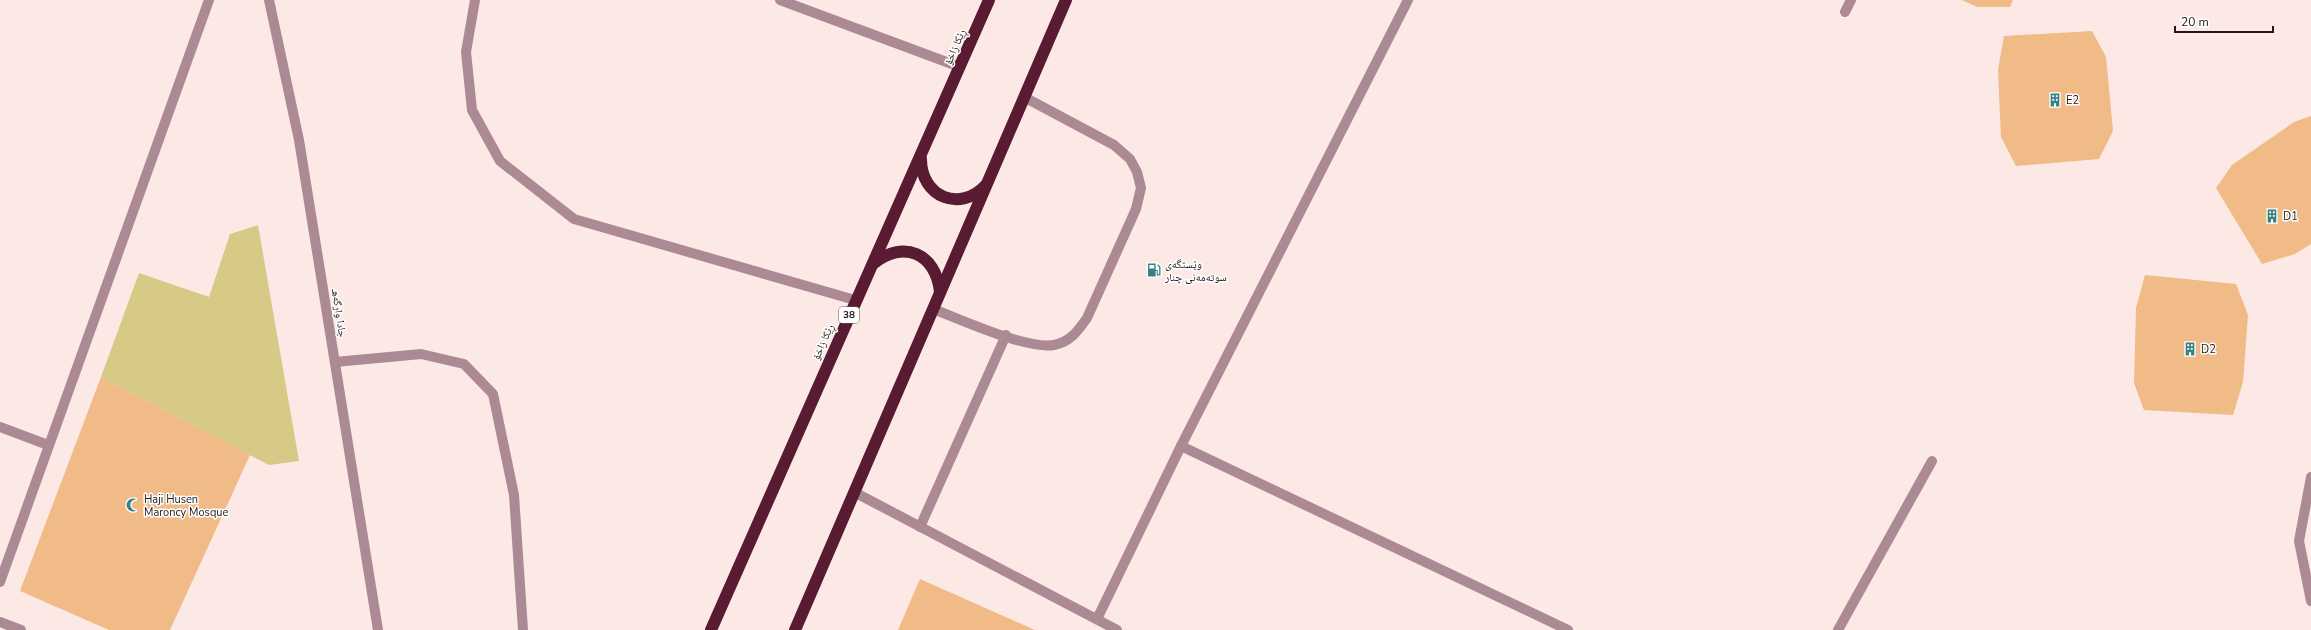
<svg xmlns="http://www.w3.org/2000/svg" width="2311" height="630" viewBox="0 0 2311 630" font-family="'Nunito Sans','Noto Naskh Arabic',sans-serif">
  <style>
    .green { fill: #d7ca86 }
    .building { fill: #f0bb86 }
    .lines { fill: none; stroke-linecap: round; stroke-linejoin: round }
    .minor { stroke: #ab8a93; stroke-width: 10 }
    .highway { stroke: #581b32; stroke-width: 12 }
    .labels { text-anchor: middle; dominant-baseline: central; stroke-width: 3; stroke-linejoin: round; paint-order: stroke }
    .shield { fill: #fff; stroke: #635d5c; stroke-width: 1 }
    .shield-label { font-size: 10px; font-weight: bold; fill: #201816 }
    .street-label { font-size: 11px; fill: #201816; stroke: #fff }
    .poi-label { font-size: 11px; fill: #201816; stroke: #fff; text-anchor: start }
  </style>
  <rect width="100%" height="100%" fill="#fce8e4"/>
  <polygon class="green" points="258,225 299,461 269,465 101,377 139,273 209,297 230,234"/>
  <g class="building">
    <polygon points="1962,0 2013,0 2010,7 1977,7"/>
    <polygon points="2092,31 2106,57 2113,131 2099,159 2016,166 2001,137 1998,70 2004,36"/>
    <polygon points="2311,116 2311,244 2295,254 2262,264 2216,188 2232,165 2294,122"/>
    <polygon points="2145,275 2236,284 2248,315 2243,382 2233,415 2144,410 2134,383 2136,308"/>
    <polygon points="101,377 250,455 170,630 109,630 20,591"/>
    <polygon points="920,579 1035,630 898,630"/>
  </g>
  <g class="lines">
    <g class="minor">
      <polyline points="269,0 299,140 378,630"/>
      <polyline points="475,0 466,52 472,110 500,161 574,219 855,300"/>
      <polyline points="780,0 960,67"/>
      <polyline points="1845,12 1851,0"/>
      <path d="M933,309C960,319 1027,350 1054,345C1070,342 1078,331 1087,318L1136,209L1141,188L1137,172L1130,159L1114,145L1024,97"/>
      <polyline points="335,362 421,354 464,364 493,394 514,495 523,630"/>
      <polyline points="0,427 48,445"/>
      <polyline points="1181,446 1568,630"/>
      <polyline points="2311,477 2299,541 2311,601"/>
      <polyline points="854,492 1117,630"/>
      <polyline points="920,527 1006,335"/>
      <polyline points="0,582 209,0"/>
      <polyline points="1097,619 1181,446 1408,0"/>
      <polyline points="0,622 21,630"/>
      <polyline points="1838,630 1932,461"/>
    </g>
    <g class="highway">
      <path d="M921,159C921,197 960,213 986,185"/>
      <path d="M873,264C903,239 936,253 940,292"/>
      <polyline points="711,630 989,0"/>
      <polyline points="795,630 1066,0"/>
    </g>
  </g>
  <defs>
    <g id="building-bare" transform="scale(1.08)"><path d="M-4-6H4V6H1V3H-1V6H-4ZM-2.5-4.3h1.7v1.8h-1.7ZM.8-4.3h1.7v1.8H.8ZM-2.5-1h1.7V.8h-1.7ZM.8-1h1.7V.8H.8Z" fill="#388182" stroke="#fff" stroke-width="2.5" paint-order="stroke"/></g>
    <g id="fuel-bare" transform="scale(1.08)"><path d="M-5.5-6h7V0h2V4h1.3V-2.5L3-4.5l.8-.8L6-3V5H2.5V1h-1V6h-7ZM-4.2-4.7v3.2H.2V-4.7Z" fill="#388182" stroke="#fff" stroke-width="2.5" paint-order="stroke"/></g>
    <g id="mosque-bare" transform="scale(1.08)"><path d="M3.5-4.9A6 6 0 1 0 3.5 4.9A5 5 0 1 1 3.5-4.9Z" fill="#388182" stroke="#fff" stroke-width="2.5" paint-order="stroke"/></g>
  </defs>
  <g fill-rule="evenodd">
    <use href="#building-bare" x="2055" y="100"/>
    <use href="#building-bare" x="2272" y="216"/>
    <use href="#fuel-bare" x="1154" y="270"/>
    <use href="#building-bare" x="2190" y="349"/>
    <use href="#mosque-bare" x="133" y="505"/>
  </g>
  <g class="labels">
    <rect class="shield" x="839" y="307" width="20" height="16" rx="3"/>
    <g class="shield-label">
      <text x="849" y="315">38</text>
    </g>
    <g class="street-label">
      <text transform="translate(955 47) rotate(-67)">ڕێکا زاخۆ</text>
      <text transform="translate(339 313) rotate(81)">جادا وارگه‌هـ</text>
      <text transform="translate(823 342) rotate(-66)">ڕێکا زاخۆ</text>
    </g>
    <g class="poi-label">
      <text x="2066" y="100">E2</text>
      <text x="2283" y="216">D1</text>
      <text x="1165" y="264">وێستگەی<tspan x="1165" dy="13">سوتەمەنی چنار</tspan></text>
      <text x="2201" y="349">D2</text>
      <text x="144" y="499">Haji Husen<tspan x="144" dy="13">Maroncy Mosque</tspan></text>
    </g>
  </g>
  <path d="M2175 26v6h98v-6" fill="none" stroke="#201816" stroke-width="2"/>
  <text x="2181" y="26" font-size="12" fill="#201816" stroke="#ffffff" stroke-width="3" paint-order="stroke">20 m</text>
</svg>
